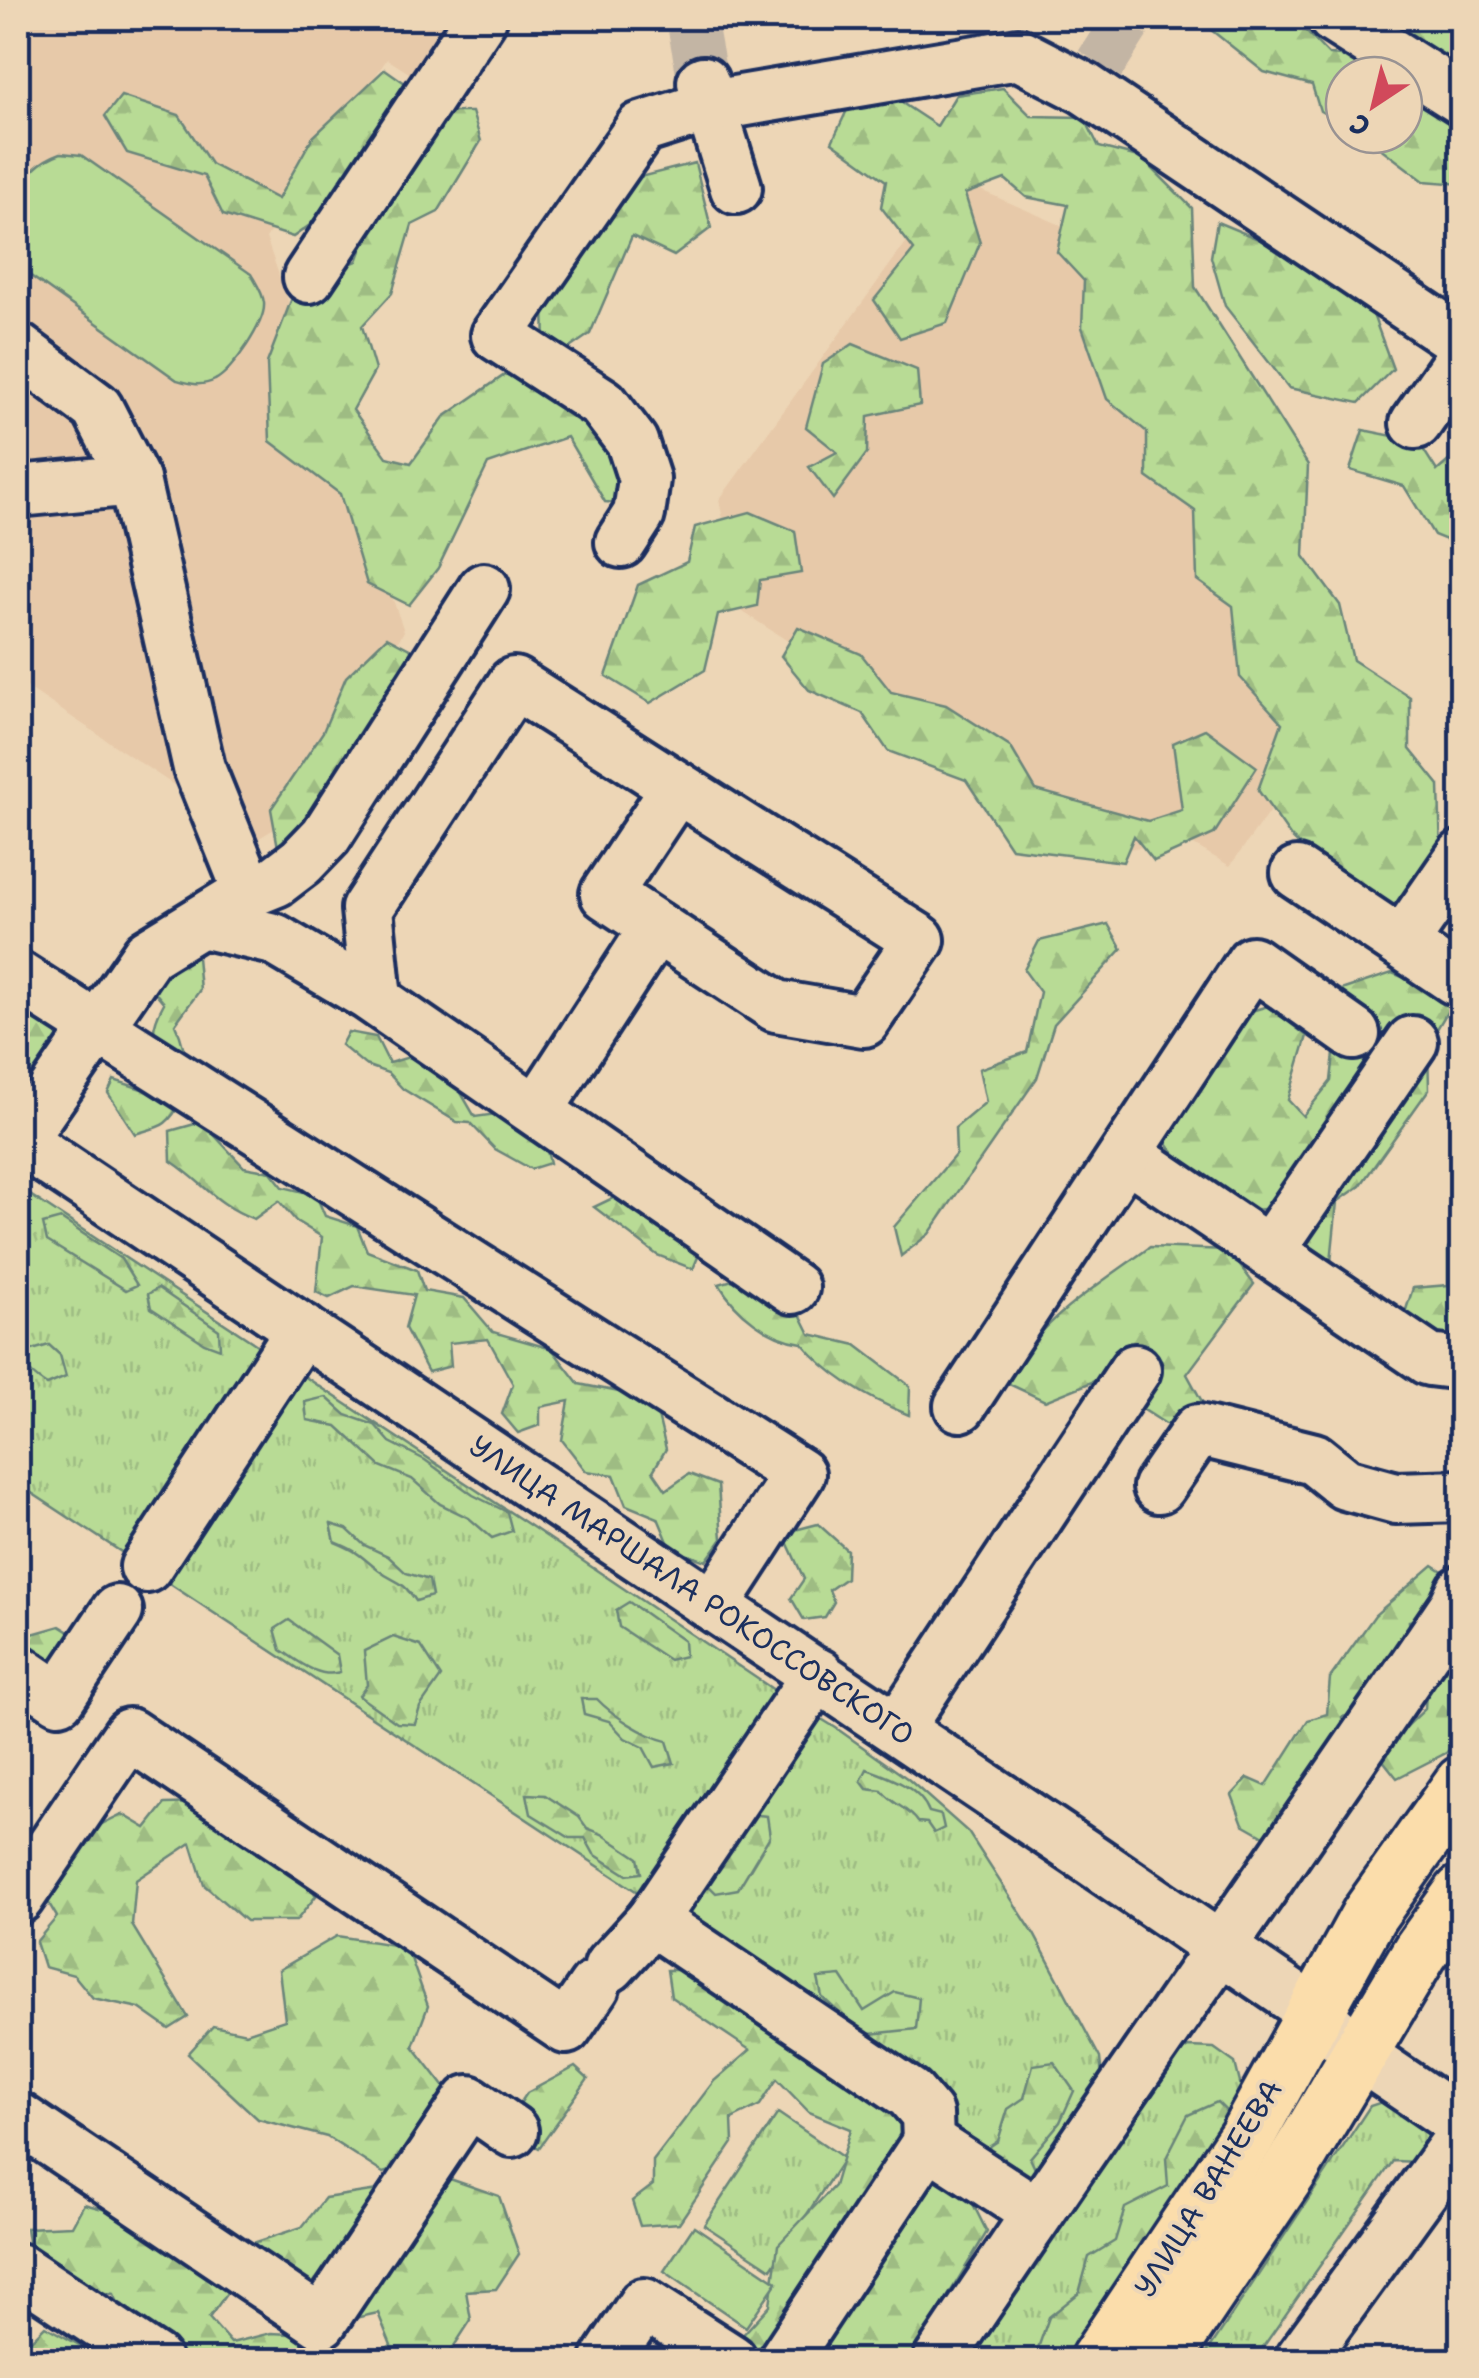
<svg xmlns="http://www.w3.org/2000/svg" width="1479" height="2378" viewBox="0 0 1479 2378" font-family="'Shantell Sans',sans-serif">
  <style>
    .built { fill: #e7c9a9 }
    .grass { fill: url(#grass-tufts); stroke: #6a857a; stroke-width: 2.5 }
    .forest { fill: url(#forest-firs); stroke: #6a857a; stroke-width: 2.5 }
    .garden { fill: #b8db95; stroke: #6a857a; stroke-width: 2.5 }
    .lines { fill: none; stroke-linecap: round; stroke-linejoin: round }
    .minor-tunnel { stroke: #c3b5a4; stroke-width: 50; stroke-dasharray: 50 25; stroke-linecap: butt }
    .minor-casing { stroke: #1b2f5e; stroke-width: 58 }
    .major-casing { stroke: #1b2f5e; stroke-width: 62 }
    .minor { stroke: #edd6b6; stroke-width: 50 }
    .major { stroke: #fbddab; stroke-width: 55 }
    .labels { text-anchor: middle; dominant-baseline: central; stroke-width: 8; stroke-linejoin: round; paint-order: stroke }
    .street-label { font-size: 30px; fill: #1b2f5e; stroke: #edd6b6 }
  </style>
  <defs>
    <pattern id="grass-tufts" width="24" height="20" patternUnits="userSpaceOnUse" patternTransform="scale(2.5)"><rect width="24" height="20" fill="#b8db95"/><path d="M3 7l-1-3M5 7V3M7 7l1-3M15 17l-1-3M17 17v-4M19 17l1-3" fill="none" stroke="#9ebc83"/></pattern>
    <pattern id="forest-firs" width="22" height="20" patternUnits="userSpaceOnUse" patternTransform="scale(2.5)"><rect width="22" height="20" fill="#b8db95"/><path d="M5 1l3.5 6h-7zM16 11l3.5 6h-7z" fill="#9ebc83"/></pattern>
  </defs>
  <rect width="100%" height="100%" fill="#edd6b6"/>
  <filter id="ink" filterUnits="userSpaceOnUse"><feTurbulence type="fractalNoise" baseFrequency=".01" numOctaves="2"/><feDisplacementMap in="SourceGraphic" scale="20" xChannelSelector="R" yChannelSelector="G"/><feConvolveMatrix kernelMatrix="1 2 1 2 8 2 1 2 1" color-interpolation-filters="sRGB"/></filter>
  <g filter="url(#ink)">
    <g class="built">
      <polygon points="18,18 462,18 420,80 387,59 266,238 404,631 297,815 256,840 18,681"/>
      <polygon points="953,178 1086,236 1311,754 1230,866 1187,841 1113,851 743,612 719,500"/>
    </g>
    <g class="grass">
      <polygon points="18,1187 531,1526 771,1688 836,1728 908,1779 968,1832 1034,1934 1100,2058 1103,2089 1031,2199 651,1901 18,1484"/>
      <polygon points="1188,2047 1214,2048 1235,2063 1241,2087 1232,2112 1066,2360 970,2360 1166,2062"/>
      <polygon points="1394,2098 1430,2118 1435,2139 1420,2162 1393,2161 1254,2360 1202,2360 1370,2106"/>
      <polygon points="778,2113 844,2158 771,2269 704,2225"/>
    </g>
    <g class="forest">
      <polygon points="1196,18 1293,18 1329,55 1367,58 1383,75 1344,75 1344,124 1320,111 1312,85 1264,72"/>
      <polygon points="1367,18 1461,18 1461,78 1441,70 1426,45 1372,24"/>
      <polygon points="385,69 405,83 399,129 356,192 293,237 223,215 204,176 127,153 105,116 121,96 179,115 211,164 278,199 312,138"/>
      <polygon points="1003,88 1031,116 1084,117 1099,147 1142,158 1192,208 1195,287 1308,465 1304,556 1340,605 1353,660 1410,697 1410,749 1439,785 1441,855 1413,915 1365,906 1291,837 1258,790 1282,723 1240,677 1233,606 1197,580 1195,511 1147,477 1147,432 1107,399 1082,327 1084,281 1057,252 1068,205 1026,197 1005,179 965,194 980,243 947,323 900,338 874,300 914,250 881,207 886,181 832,142 847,110 899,101 937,126 956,95"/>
      <polygon points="1404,95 1461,118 1461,184 1424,181 1363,135 1404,135"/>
      <polygon points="434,112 472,112 481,141 438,212 412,225 392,293 362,326 375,370 353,410 387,457 411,463 444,417 545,347 544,302 628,180 695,163 711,228 674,256 632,236 590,334 558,356 633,407 665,462 653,506 605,502 567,437 488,464 438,568 409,605 367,584 340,494 270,441 267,363 297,285 357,261 382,194 417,162"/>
      <polygon points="1217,222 1273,245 1371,309 1393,369 1359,403 1289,388 1225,306 1211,257"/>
      <polygon points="853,344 917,370 920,405 868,416 867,453 833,499 809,467 837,452 806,427 823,364"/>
      <polygon points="1363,430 1418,441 1437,471 1461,450 1461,546 1434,535 1404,486 1350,470"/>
      <polygon points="750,512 795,531 801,573 760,580 757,606 718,615 705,670 650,703 606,676 638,585 687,562 695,527"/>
      <polygon points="798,627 861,654 891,692 946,705 1010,746 1036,790 1148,821 1182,810 1173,743 1205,729 1257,767 1214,834 1154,861 1134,836 1123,862 1011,848 966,780 888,751 862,713 809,690 781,656"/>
      <polygon points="387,637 417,653 407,728 279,853 271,809 323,732 346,677"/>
      <polygon points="1108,924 1122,949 1054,1024 1037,1078 929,1234 901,1256 894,1227 956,1154 955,1128 986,1102 979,1069 1027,1052 1040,992 1024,970 1039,941"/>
      <path d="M170,956L197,957L200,990L175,1024C189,1053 193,1099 165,1123C159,1128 144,1131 135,1134L108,1093L114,1080L142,1089L172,1066C151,1041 148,1032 164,1003L149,985Z"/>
      <polygon points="1392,973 1456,997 1428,1044 1429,1089 1360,1186 1337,1202 1331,1262 1300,1258 1279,1207 1224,1214 1162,1138 1221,1020 1268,1006 1307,1036 1288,1100 1303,1116 1331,1081 1341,990"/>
      <polygon points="18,997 61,1033 54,1063 25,1086 18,1086"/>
      <polygon points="348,1032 376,1037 389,1063 409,1057 453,1079 475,1117 511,1112 542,1130 550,1163 531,1169 495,1149 470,1123 457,1122 403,1089 388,1073 365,1065 341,1045"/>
      <path d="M202,1122L244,1167L271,1172L283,1187L316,1195L325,1216L357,1226L367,1251L417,1270L424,1291L464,1298L493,1332L552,1349L579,1384L629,1394L658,1416L666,1449L653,1471L666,1490L689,1474L718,1485L722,1539L706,1561L671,1549L658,1518L626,1505L614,1475L586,1471L562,1440L569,1401L540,1407V1425L518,1433L502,1414L513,1384L488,1339L449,1343L451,1366L428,1372L405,1328L414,1295L354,1286L329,1298L316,1292L322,1237L296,1221L279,1201L254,1219C215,1204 204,1183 171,1161L170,1131Z"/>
      <polygon points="617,1196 667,1224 698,1257 693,1269 657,1255 594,1207"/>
      <polygon points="61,1219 121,1259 137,1285 126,1290 47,1241 43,1224"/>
      <polygon points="1461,1228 1461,1346 1402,1322 1413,1288 1448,1285 1448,1248"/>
      <path d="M1150,1247L1228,1250L1254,1284L1187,1374L1205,1407L1169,1426L1097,1380L1045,1401L1009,1384C1026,1327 1103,1282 1150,1247Z"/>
      <path d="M749,1275L794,1302L810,1334L856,1345L910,1386L909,1415C869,1399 830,1377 802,1343C768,1338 736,1313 719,1284Z"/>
      <polygon points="158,1288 219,1330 220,1349 204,1343 151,1308 148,1294"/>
      <path d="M18,1333L26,1352L49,1345L60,1355L66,1377L47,1385C25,1372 17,1358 18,1333Z"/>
      <polygon points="326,1397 346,1415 375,1425 390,1442 425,1460 473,1495 507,1512 512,1531 492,1538 469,1518 440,1504 412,1479 380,1466 337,1426 307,1420 305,1402"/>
      <path d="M331,1524L347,1529L364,1545L388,1556L406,1573L429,1580L432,1596L416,1601C401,1578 396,1584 378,1570C358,1554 359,1552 335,1542Z"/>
      <polygon points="818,1524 847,1550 846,1578 829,1590 834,1602 825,1617 804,1620 791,1598 804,1579 783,1533"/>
      <polygon points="1433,1565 1455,1579 1436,1615 1409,1621 1411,1648 1374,1710 1342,1717 1344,1750 1307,1803 1266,1837 1243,1824 1232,1795 1248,1778 1266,1786 1308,1720 1327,1714 1330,1678 1375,1615"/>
      <polygon points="629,1602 684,1641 685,1656 669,1660 619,1627 616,1610"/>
      <path d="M289,1620L337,1655L340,1672C319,1679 298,1661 281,1650L275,1629Z"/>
      <polygon points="60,1626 81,1639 63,1671 18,1685 18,1638"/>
      <polygon points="393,1637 421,1646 441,1677 420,1707 415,1724 397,1723 359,1696 367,1685 364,1651"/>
      <polygon points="1461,1649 1461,1736 1446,1753 1397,1778 1378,1754 1425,1709 1427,1674"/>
      <path d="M581,1699H597C612,1715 645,1736 667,1741L674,1763L654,1767L643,1747L625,1738L609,1721L584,1714Z"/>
      <path d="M867,1769C890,1777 920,1788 929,1812L941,1815L944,1828L934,1833L927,1823L918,1822C909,1808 893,1805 882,1791L867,1789L861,1781Z"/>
      <polygon points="527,1794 545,1795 579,1817 587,1828 602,1834 638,1858 641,1873 627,1875 594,1854 585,1838 570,1838 531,1814"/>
      <polygon points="202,1803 220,1828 246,1827 294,1858 316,1896 296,1921 246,1921 204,1885 191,1843 136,1880 132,1925 188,2017 169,2029 139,2008 93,1998 74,1975 44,1967 36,1942 57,1917 45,1897 70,1840 122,1814 146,1828 165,1804"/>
      <polygon points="748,1814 767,1816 770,1836 738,1889 716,1893 707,1884 708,1868"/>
      <polygon points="337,1936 407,1947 428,2006 413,2046 447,2090 423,2161 383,2173 327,2137 258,2119 188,2054 213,2026 246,2033 285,2020 279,1970"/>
      <polygon points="667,1970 691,1970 897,2112 921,2171 967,2192 987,2232 909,2360 807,2360 826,2345 832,2317 771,2360 756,2360 740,2338 770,2305 778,2245 834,2186 851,2129 809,2112 777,2079 760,2105 732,2119 733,2143 679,2223 640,2226 632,2201 653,2185 653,2161 714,2081 750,2050 671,1997"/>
      <polygon points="841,1976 864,2011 895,1992 919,1998 916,2029 870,2034 846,2019 822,1997 818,1978"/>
      <polygon points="1054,2062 1074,2091 1060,2122 1030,2158 1044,2188 983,2151 998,2141 1008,2109 1024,2098 1033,2065"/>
      <polygon points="575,2067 588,2079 539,2148 521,2139 517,2108 527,2093"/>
      <polygon points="1217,2102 1236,2121 1096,2344 1063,2352 1062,2360 1009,2360 1036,2354 1049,2317 1079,2293 1089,2257 1115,2241 1125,2208 1168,2186 1166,2158 1188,2115"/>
      <polygon points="450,2179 499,2196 519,2254 496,2289 466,2291 471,2320 445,2360 366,2360 391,2345 378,2313 346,2320 259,2262 250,2244 302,2227 325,2198"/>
      <polygon points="84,2204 214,2239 227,2293 209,2318 231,2343 271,2333 330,2336 344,2360 174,2360 135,2341 114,2294 85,2291 30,2254 26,2228 72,2226"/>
      <polygon points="45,2326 106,2360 18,2360 18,2353"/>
    </g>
    <g class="garden">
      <path d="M61,153L81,155L251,274C256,283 263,293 264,303C266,322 232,372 215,380C201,387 191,384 177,380L18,267C17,219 6,173 61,153Z"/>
      <polygon points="694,2226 777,2282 746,2327 664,2271"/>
    </g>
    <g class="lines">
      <g class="minor-tunnel">
        <polyline points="691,18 703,82"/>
        <polyline points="1100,64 1129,18"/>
      </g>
      <g class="minor-casing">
        <g id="minor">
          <polyline points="1334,18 1462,99"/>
          <polyline points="703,82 736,188"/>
          <polyline points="309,277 481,18"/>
          <polyline points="18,349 97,408 134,480 199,768 249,892"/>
          <polyline points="1416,423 1462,357"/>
          <polyline points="18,491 134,480"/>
          <polyline points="621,542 639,514 644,479 632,442 603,404 497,335 641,128 711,106 1018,54 1084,88 1462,342"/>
          <polygon points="677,787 919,940 864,1021 776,1006 606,894"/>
          <polyline points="1297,873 1455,979"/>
          <polyline points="201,922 274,939 367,994 793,1288"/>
          <polyline points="1402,943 1462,856"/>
          <polyline points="18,977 799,1474 714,1605"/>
          <polyline points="376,999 367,909 514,683 677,787"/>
          <polyline points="538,1109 656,927"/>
          <polyline points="18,1139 1086,1856 1313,2011 1359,2054 1462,2124"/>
          <polyline points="20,1140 148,954 249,892 276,881 301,862 326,836 484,589"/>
          <polyline points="1127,1155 1429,1360 1462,1364"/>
          <polyline points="1269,1251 1412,1042"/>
          <polyline points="960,1406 1252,962 1354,1034"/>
          <polyline points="1159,1487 1198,1430 1314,1459 1345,1484 1396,1498 1462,1496"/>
          <polyline points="146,1567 302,1329"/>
          <polyline points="18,1670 59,1698 117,1611"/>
          <polyline points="818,1674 652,1920 910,2094 927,2114 928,2142 1037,2213"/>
          <polyline points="898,1728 1135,1370"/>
          <polyline points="18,1898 129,1734 566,2028 594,1987"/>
          <polyline points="610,1966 652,1920"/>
          <polyline points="18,2118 321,2322 469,2101 512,2131"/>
          <polyline points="18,2269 155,2360"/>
          <polyline points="607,2360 644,2304 731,2360"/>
          <polyline points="784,2360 928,2142"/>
          <path d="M939,2360C1108,2106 1285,1858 1455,1606L1462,1591"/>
          <polyline points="1300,2360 1462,2136"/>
        </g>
      </g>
      <g class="major-casing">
        <g id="major">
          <polyline points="1098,2360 1246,2138 1369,1915 1462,1784"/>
          <polyline points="1162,2360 1292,2167 1420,1952 1462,1893"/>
        </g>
      </g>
      <use href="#minor" class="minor"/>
      <use href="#major" class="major"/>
    </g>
  </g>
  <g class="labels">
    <g class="street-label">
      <text transform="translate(692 1590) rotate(34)">УЛИЦА МАРШАЛА РОКОССОВСКОГО</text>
      <text transform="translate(1208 2188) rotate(-58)">УЛИЦА ВАНЕЕВА</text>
    </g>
  </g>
  <rect width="1479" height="2378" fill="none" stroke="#edd6b6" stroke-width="60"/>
  <rect x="30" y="30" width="1419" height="2318" fill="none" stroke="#1b2f5e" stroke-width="4" filter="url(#ink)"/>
  <g transform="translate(1374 105) rotate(215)"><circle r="48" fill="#edd6b6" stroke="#999393" stroke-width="2.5"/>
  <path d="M0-8L18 38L0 25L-18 38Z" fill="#d1495b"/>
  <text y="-15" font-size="28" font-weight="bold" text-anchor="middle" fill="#1b2f5e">С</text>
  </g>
</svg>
